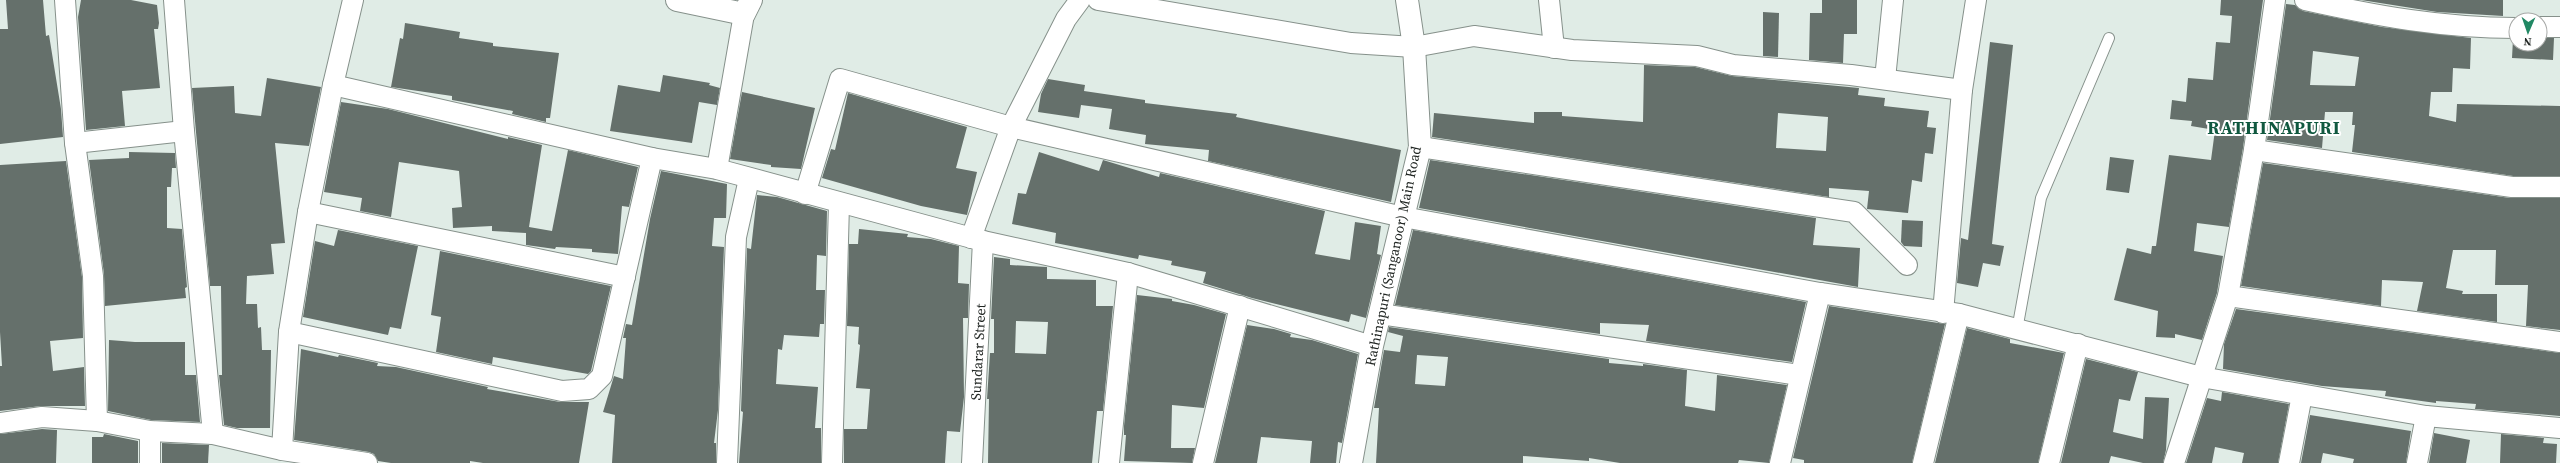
<svg xmlns="http://www.w3.org/2000/svg" width="2560" height="463" viewBox="0 0 2560 463" font-family="'Source Serif 4',serif">
  <style>
    .building { fill: #65706b; fill-rule: evenodd }
    .lines { fill: none; stroke-linecap: round; stroke-linejoin: round }
    .lane-casing { stroke: #86918b; stroke-width: 12 }
    .street-casing { stroke: #86918b; stroke-width: 22 }
    .secondary-casing { stroke: #86918b; stroke-width: 24 }
    .lane { stroke: #fff; stroke-width: 10 }
    .street { stroke: #fff; stroke-width: 20 }
    .secondary { stroke: #fff; stroke-width: 22 }
    .labels { text-anchor: middle; dominant-baseline: central; stroke-width: 4; stroke-linejoin: round; paint-order: stroke }
    .street-label { font-size: 14px; fill: #222724; stroke: #fff }
    .district-label { font-size: 18px; font-weight: bold; letter-spacing: 1px; fill: #10583f; stroke: #fff }
  </style>
  <rect width="100%" height="100%" fill="#e0ece6"/>
  <g class="building">
    <polygon points="6,0 43,0 46,36 49,35 61,109 63,137 0,144 0,29 8,29"/>
    <polygon points="81,0 131,0 157,5 159,23 158,29 154,29 160,88 122,91 125,126 86,130 78,17"/>
    <polygon points="1822,0 1857,0 1857,34 1844,34 1843,63 1809,60 1810,13 1822,13"/>
    <polygon points="2221,0 2263,0 2243,148 2229,227 2197,223 2194,251 2223,256 2217,293 2202,340 2175,334 2175,338 2156,337 2158,311 2114,300 2127,248 2151,254 2152,246 2156,246 2169,155 2211,160 2215,130 2191,126 2192,121 2170,119 2172,100 2186,102 2188,78 2213,80 2216,42 2230,43 2232,16 2220,15"/>
    <polygon points="2361,0 2503,0 2503,16 2437,12"/>
    <path d="M2286,4L2295,5L2303,11L2382,27L2471,38L2470,69L2453,68L2452,92H2431L2429,116L2456,122L2457,104L2560,106V176H2513L2352,152L2355,125H2352L2353,112H2325L2322,148L2267,140ZM2313,51L2359,57L2355,86L2310,85Z"/>
    <polygon points="1763,12 1779,13 1778,57 1763,56"/>
    <polygon points="405,23 460,32 459,38 493,43 493,46 559,53 550,118 546,118 546,122 512,114 513,111 452,100 452,96 391,87 400,38 403,39"/>
    <polygon points="2540,38 2554,38 2553,60 2512,58 2513,39 2516,39 2516,44 2540,44"/>
    <polygon points="1990,42 2013,45 1992,244 2004,246 2000,266 1983,263 1978,287 1957,283 1961,238 1968,240"/>
    <path d="M1644,65L1695,67L1732,76L1859,88L1858,95L1885,98L1884,106L1929,111L1927,127L1936,128L1933,154L1925,153L1922,182L1912,180L1908,213L1867,209L1869,191L1829,188V197L1432,137L1434,113L1534,123V112H1562V116L1643,122ZM1778,113L1828,117L1826,151L1776,148Z"/>
    <polygon points="663,75 710,83 709,85 720,88 717,105 699,102 692,143 610,131 618,85 660,92"/>
    <polygon points="267,78 321,87 309,146 275,143 285,243 271,244 274,274 247,276 246,304 257,304 258,328 261,327 262,350 271,350 270,428 237,428 224,425 219,375 222,375 221,286 210,286 192,88 234,86 235,113 261,116"/>
    <polygon points="1048,79 1085,85 1084,91 1145,100 1145,103 1237,114 1236,117 1401,150 1391,202 1208,161 1209,150 1145,144 1146,135 1109,129 1112,109 1081,105 1079,118 1038,112 1041,94"/>
    <polygon points="742,92 815,108 801,169 771,167 771,165 730,159"/>
    <polygon points="848,93 967,127 956,168 977,172 967,215 921,206 822,178 831,149 835,150"/>
    <polygon points="341,102 388,109 508,139 508,137 542,145 529,227 552,231 568,150 638,167 629,207 622,206 618,254 592,252 592,249 556,247 555,249 526,245 526,233 492,231 492,226 453,228 452,208 462,207 459,171 399,162 391,217 360,211 362,198 324,192"/>
    <polygon points="129,152 175,153 176,168 172,168 171,187 167,187 167,228 182,229 187,287 185,288 186,298 105,306 104,274 89,160 129,158"/>
    <polygon points="1039,152 1099,171 1103,160 1159,177 1160,173 1325,211 1315,254 1350,260 1355,222 1381,226 1377,254 1381,255 1366,318 1351,314 1349,322 1252,298 1203,283 1206,272 1171,265 1172,261 1139,255 1138,259 1055,243 1056,233 1012,224 1018,193 1026,194"/>
    <polygon points="2110,157 2134,160 2129,193 2106,190"/>
    <polygon points="1430,160 1816,218 1813,245 1860,248 1858,287 1419,208"/>
    <polygon points="66,161 82,277 83,338 50,341 53,371 84,367 85,406 41,406 0,411 0,366 2,366 0,332 0,165"/>
    <polygon points="2263,163 2510,198 2560,198 2560,330 2526,326 2528,285 2495,285 2496,250 2453,250 2446,288 2463,291 2462,294 2497,294 2497,322 2417,311 2423,282 2382,280 2381,306 2241,286"/>
    <polygon points="661,171 727,184 726,218 714,218 712,246 724,247 718,410 714,443 716,443 716,463 612,463 615,415 603,412 614,376 623,379 626,338 623,338 626,324 632,325 650,219"/>
    <polygon points="757,195 777,197 827,211 826,256 817,255 816,290 825,290 824,324 820,324 819,337 784,335 782,350 778,349 776,384 818,387 815,428 821,428 821,463 739,463 743,412 741,411 747,248 751,249"/>
    <polygon points="1902,220 1923,221 1922,247 1904,246 1901,242"/>
    <polygon points="859,229 908,234 907,237 931,239 959,246 958,283 969,284 968,318 963,318 964,397 960,432 947,431 945,463 844,463 844,429 867,429 870,389 856,388 860,345 858,344 859,327 847,326 849,244 858,244"/>
    <polygon points="338,230 418,246 401,329 390,327 388,335 303,317 315,241 334,246"/>
    <polygon points="1413,230 1806,302 1792,362 1646,341 1649,325 1600,323 1600,334 1395,305"/>
    <polygon points="440,251 611,286 591,371 588,374 493,357 492,364 436,352 441,317 431,315"/>
    <path d="M994,257L1010,259V265L1047,267V279L1096,280V306H1113L1103,411H1097L1092,463H988L989,399H987L990,353H994V319H991ZM1016,321L1048,322L1046,354L1015,353Z"/>
    <polygon points="1137,295 1172,299 1172,301 1194,305 1226,314 1204,408 1172,405 1171,448 1195,448 1192,463 1124,461 1126,435 1124,435 1124,426"/>
    <polygon points="1829,306 1945,324 1912,463 1804,463 1804,460 1793,458"/>
    <polygon points="2236,309 2560,353 2560,416 2475,409 2476,404 2436,401 2436,403 2385,396 2386,391 2322,386 2223,369 2224,344"/>
    <polygon points="1247,325 1274,329 1291,334 1290,337 1312,340 1358,354 1342,443 1338,442 1336,463 1310,463 1312,441 1261,437 1257,463 1215,463"/>
    <path d="M1389,327L1609,359V363L1643,366V364L1687,370L1685,406L1715,411L1717,375L1787,385L1769,463L1739,460L1738,463H1620L1589,458V461L1523,456V463H1376L1379,408H1374L1384,350L1400,352L1403,336L1388,332ZM1417,355L1448,357L1445,386L1415,384Z"/>
    <polygon points="1967,328 2010,339 2010,343 2064,353 2038,463 1935,463"/>
    <polygon points="109,340 135,342 185,342 185,375 196,375 200,422 151,420 108,411"/>
    <polygon points="301,349 338,357 339,355 378,363 377,366 396,367 488,387 487,389 560,402 589,402 579,463 483,463 470,461 470,463 391,463 378,461 374,454 369,452 294,440"/>
    <polygon points="2086,359 2138,372 2130,401 2119,399 2113,432 2143,439 2145,397 2169,398 2166,450 2163,463 2143,463 2111,456 2109,463 2061,463"/>
    <polygon points="2222,392 2289,404 2278,463 2242,463 2244,453 2215,447 2212,463 2186,463 2207,398 2221,401"/>
    <polygon points="2310,415 2411,431 2406,463 2353,463 2354,459 2323,453 2321,463 2301,463"/>
    <polygon points="42,429 57,430 56,463 0,463 0,434"/>
    <polygon points="2434,433 2470,440 2466,463 2429,463"/>
    <polygon points="104,434 138,441 138,463 92,463 92,437 103,437"/>
    <polygon points="2501,434 2544,438 2543,443 2557,444 2556,463 2500,463"/>
    <polygon points="162,443 209,445 208,463 162,463"/>
  </g>
  <g class="lines">
    <g class="lane-casing">
      <polyline id="lane" points="2017,330 2041,198 2109,38"/>
    </g>
    <g class="street-casing">
      <g id="street">
        <polyline points="65,0 75,143 93,276 97,421"/>
        <polyline points="174,0 184,131 213,434"/>
        <polyline points="1098,0 1351,43 1414,47 1474,36 1572,50 1697,56 1733,65 1851,75 1962,90 1976,0"/>
        <polyline points="1549,0 1554,48"/>
        <path d="M2305,0C2376,16 2443,28 2516,28"/>
        <polyline points="2540,27 2560,27"/>
        <polyline points="1885,79 1893,0"/>
        <polyline points="333,85 652,158 717,169 983,241 1128,273 1372,346"/>
        <polyline points="75,143 184,131"/>
        <polyline points="1420,147 1854,212 1907,265"/>
        <polyline points="2254,150 2512,187 2560,187"/>
        <polyline points="717,169 744,14"/>
        <polyline points="805,194 840,79 1011,127 1403,217 1820,293 1959,314 2201,377 2426,416 2560,428"/>
        <polyline points="308,212 625,277"/>
        <polyline points="971,238 1011,127 1066,19 1080,0"/>
        <polyline points="2228,296 2560,342"/>
        <polyline points="1943,313 1962,90"/>
        <polyline points="1380,314 1799,375"/>
        <polyline points="289,332 562,391 589,389 602,376 652,158"/>
        <polyline points="0,423 42,417 97,421 150,431 213,434 282,450 367,463"/>
        <polyline points="150,431 150,463"/>
        <polyline points="282,450 289,332 308,212 333,85 353,0"/>
        <polyline points="727,463 736,237 749,179"/>
        <polyline points="832,463 839,204"/>
        <polyline points="972,463 983,241"/>
        <polyline points="1109,463 1128,273"/>
        <polyline points="1203,463 1240,306"/>
        <polyline points="1780,463 1820,293"/>
        <polyline points="1923,463 1959,314"/>
        <polyline points="2049,463 2078,344"/>
        <polyline points="2174,463 2228,296 2254,150 2275,0"/>
        <polyline points="2289,463 2302,395"/>
        <polyline points="2417,463 2426,416"/>
      </g>
    </g>
    <g class="secondary-casing">
      <g id="secondary">
        <polyline points="677,0 744,14 751,0"/>
        <polyline points="1351,463 1372,346 1420,147 1414,47 1407,0"/>
      </g>
    </g>
    <use href="#lane" class="lane"/>
    <use href="#street" class="street"/>
    <use href="#secondary" class="secondary"/>
  </g>
  <g class="labels">
    <g class="street-label">
      <text transform="translate(1393 256) rotate(-78)">Rathinapuri (Sanganoor) Main Road</text>
      <text transform="translate(978 352) rotate(-87)">Sundarar Street</text>
    </g>
    <g class="district-label">
      <text x="2274" y="127">RATHINAPURI</text>
    </g>
  </g>
  <g transform="translate(2528 32) rotate(182)"><circle r="19" fill="#ffffff" stroke="#a7a9a7"/>
  <path d="M0-3L7 15L0 10L-7 15Z" fill="#218864"/>
  <text y="-6" font-size="11" font-weight="bold" text-anchor="middle" fill="#222724">N</text>
  </g>
</svg>
